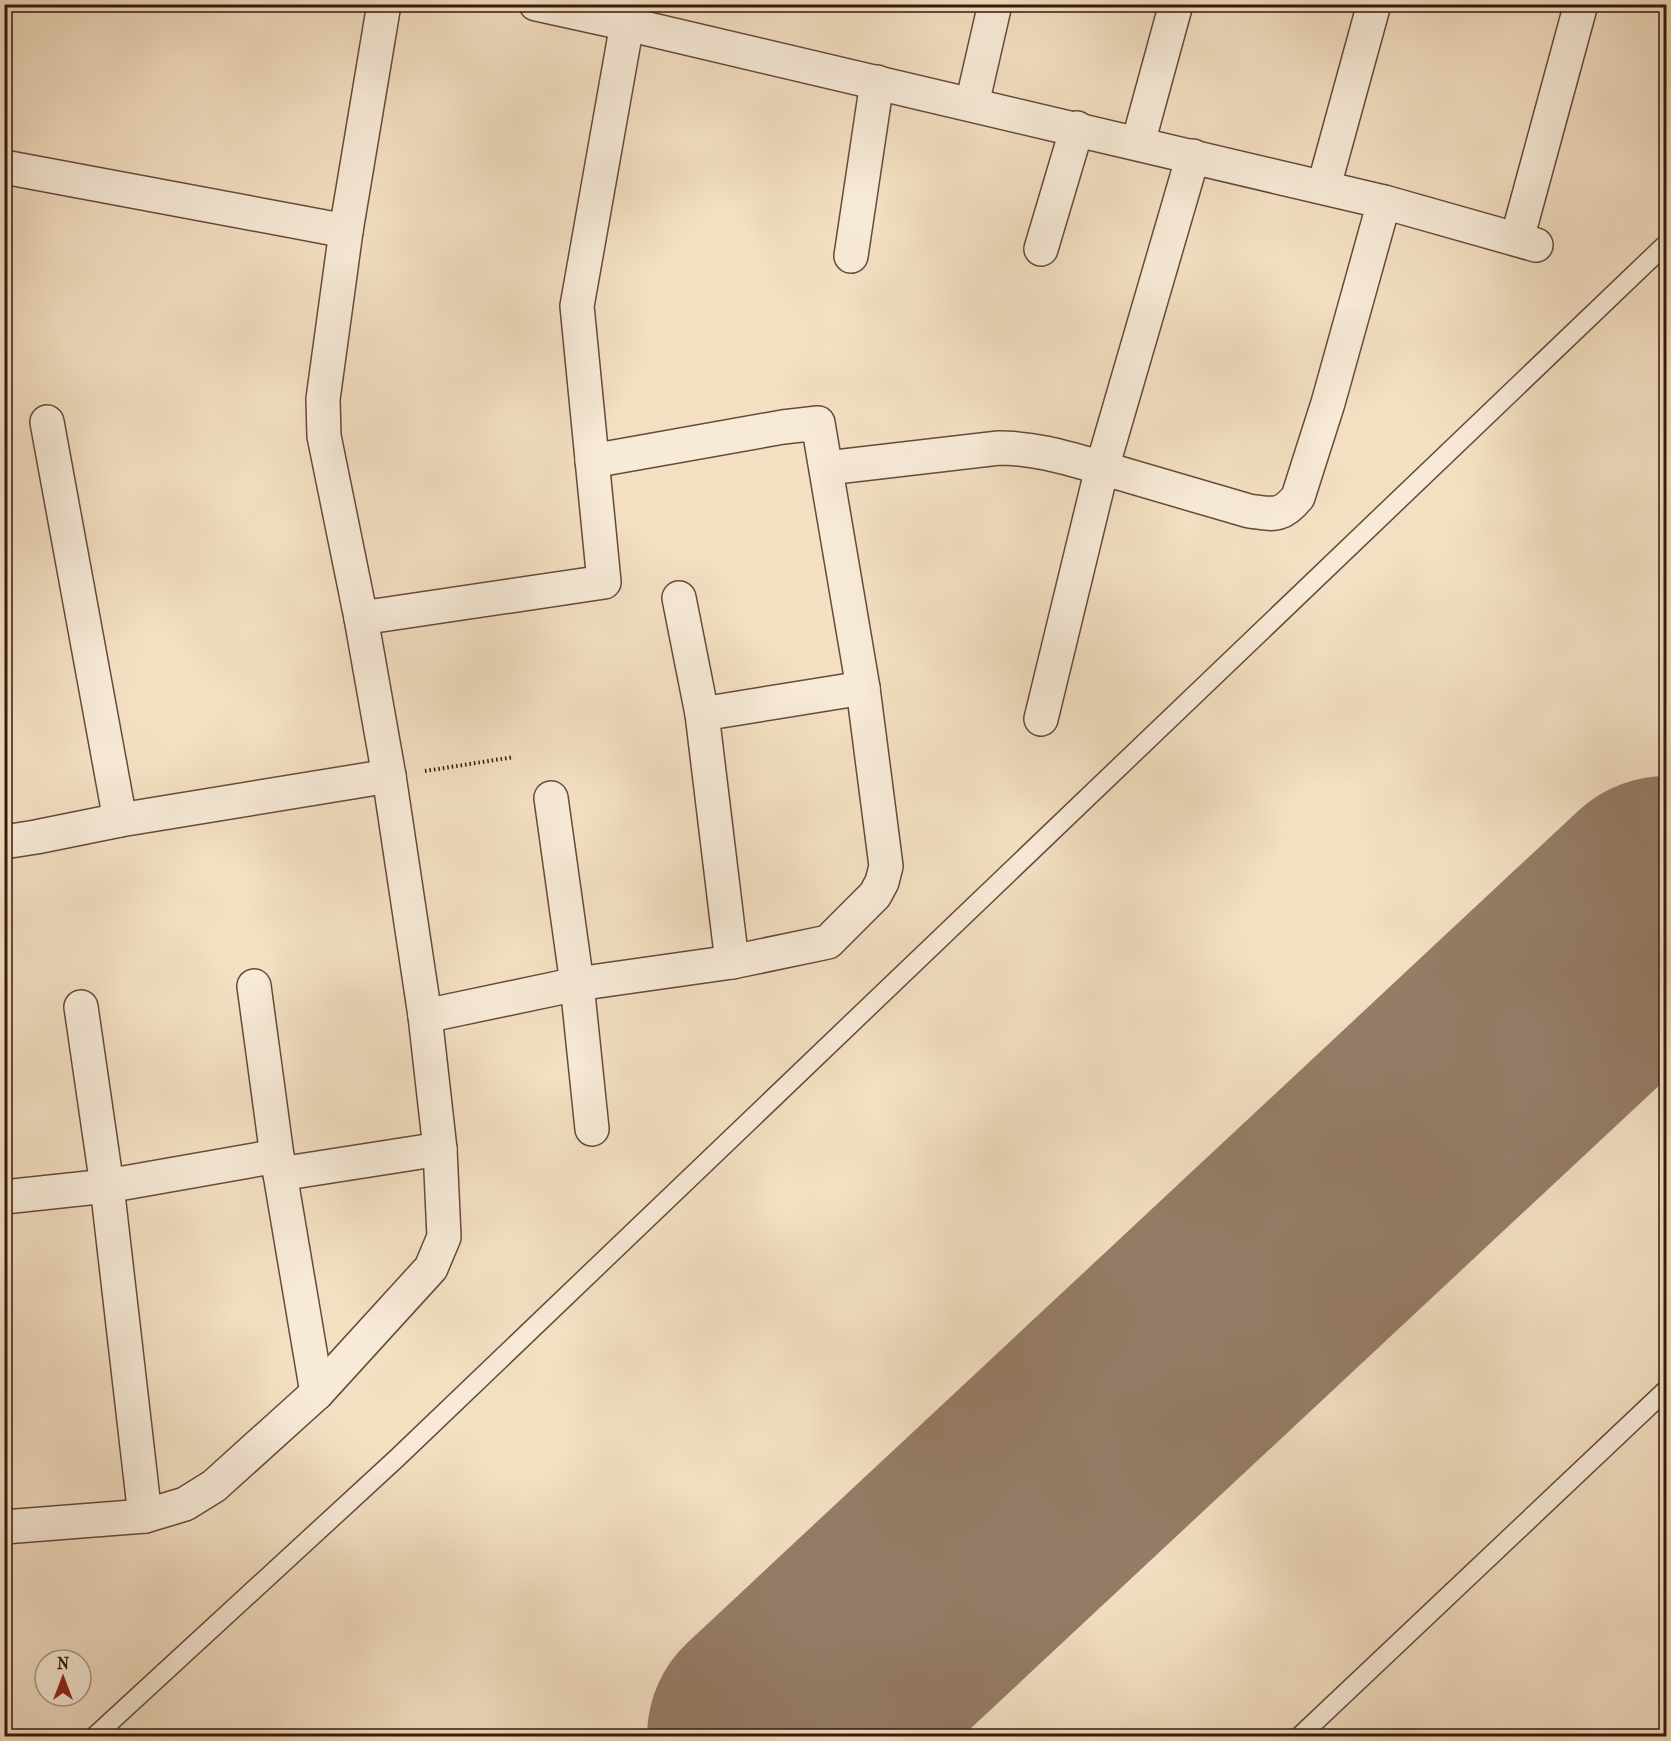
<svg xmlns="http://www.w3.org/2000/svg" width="1671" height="1741" viewBox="0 0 1671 1741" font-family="'IM FELL French Canon',serif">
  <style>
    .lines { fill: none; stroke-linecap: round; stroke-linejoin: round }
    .runway { stroke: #957c67; stroke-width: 256 }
    .lane-casing { stroke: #664a3a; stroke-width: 21 }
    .street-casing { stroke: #664a3a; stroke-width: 36 }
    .path { stroke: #37190c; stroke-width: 4; stroke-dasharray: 1.5 3; stroke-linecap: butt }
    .lane { stroke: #f7ead7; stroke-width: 18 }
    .street { stroke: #f7ead7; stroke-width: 33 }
  </style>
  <rect width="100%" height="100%" fill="#f3dfc2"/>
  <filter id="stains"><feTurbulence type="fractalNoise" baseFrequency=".00333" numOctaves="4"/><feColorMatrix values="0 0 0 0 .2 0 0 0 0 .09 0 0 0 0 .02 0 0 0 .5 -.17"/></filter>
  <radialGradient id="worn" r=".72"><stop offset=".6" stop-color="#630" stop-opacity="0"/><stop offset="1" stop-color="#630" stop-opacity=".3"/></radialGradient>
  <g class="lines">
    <polyline class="runway" points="775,1736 1666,904"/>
    <g class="lane-casing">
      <g id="lane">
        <polyline points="95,1736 396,1459 1666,244"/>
        <polyline points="1300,1736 1666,1390"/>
      </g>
    </g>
    <g class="street-casing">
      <g id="street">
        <path d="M631,4L627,24L1384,202L1328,403L1298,497C1281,518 1273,514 1249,511L1102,468L1041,719"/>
        <polyline points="972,104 995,4"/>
        <polyline points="1138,143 1176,4"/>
        <polyline points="4,167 346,231"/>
        <polyline points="1324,186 1374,4"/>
        <polyline points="1384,202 1536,245"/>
        <polyline points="1517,239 1581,4"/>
        <polyline points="1041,249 1077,128"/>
        <polyline points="851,256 877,82"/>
        <polyline points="47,422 120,820"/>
        <path d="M827,468L999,448C1035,448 1067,458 1102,468L1193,156"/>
        <polyline points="679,598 702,714"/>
        <polyline points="361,618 604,582 577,306 627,24 536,4"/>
        <polyline points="551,798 577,984 592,1129"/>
        <polyline points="4,842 36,837 120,820 389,776"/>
        <polyline points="732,962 702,714 863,688"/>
        <polyline points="254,986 277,1156"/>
        <polyline points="81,1007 107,1186 145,1516"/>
        <polyline points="425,1016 577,984 732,962 828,942 875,895 882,882 886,866 863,688 818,423 783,427 592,461"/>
        <polyline points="280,1174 440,1149"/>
        <polyline points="4,1197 107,1186 277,1156 317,1393"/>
        <polyline points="4,1527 145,1516 185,1504 214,1486 317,1393 431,1268 444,1237 440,1149 425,1016 389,776 361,618 324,436 323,399 346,231 384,4"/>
      </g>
    </g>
    <polyline class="path" points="425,771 514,757"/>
    <use href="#lane" class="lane"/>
    <use href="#street" class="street"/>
  </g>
  <rect width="1671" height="1741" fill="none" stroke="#f3dfc2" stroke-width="24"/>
  <rect x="6" y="6" width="1659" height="1729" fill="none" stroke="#37190c" stroke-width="3"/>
  <rect x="12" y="12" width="1647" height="1717" fill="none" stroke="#37190c" stroke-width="1.5"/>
  <g transform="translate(63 1678)"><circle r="28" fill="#f7ead7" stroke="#aa9686" stroke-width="1.5"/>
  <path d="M0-4.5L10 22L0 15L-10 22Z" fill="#8f2418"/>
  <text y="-9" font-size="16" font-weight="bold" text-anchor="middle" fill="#37190c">N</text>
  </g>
  <rect width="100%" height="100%" filter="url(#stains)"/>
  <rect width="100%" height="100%" fill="url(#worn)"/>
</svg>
